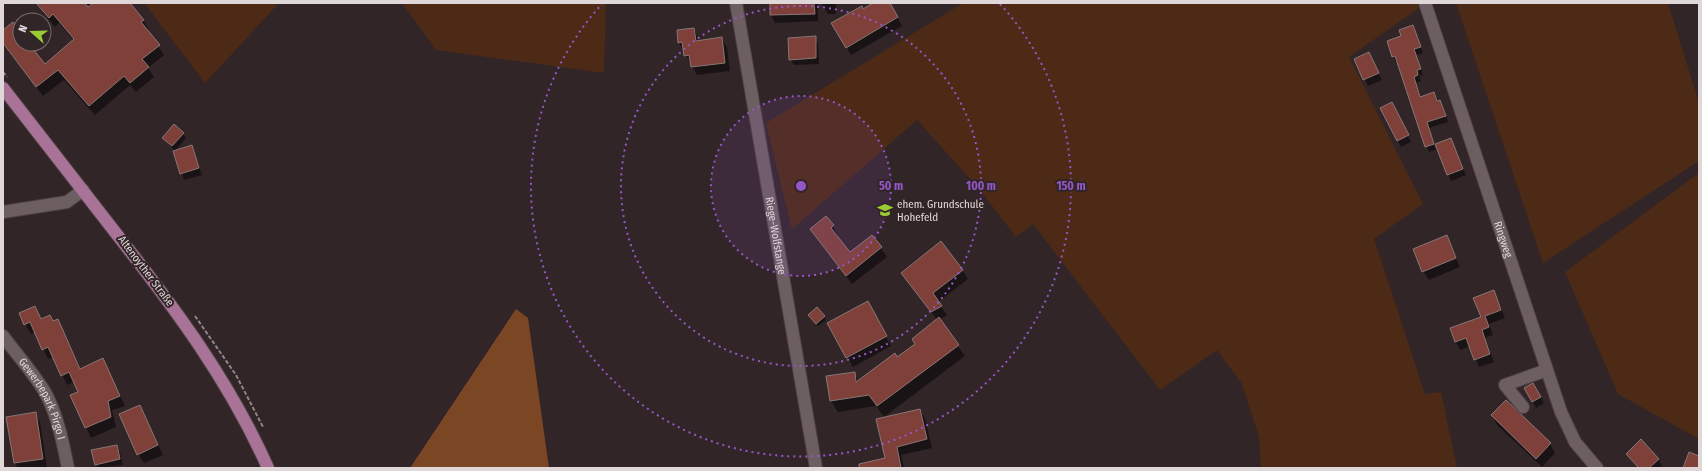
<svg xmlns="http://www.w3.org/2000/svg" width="1702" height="471" viewBox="0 0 1702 471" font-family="'Fira Sans Condensed',sans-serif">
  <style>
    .green { fill: #4c2a15 }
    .forest { fill: #7b4623 }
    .shadow { fill: #0007 }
    .building { fill: #7f403a; stroke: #877775 }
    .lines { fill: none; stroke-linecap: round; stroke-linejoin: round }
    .minor-casing { stroke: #4d4245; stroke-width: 14 }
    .major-casing { stroke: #4d4245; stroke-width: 14 }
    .path { stroke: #908587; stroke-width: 2; stroke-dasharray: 4 2; stroke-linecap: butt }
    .minor { stroke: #6d5e61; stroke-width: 12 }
    .major { stroke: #a97297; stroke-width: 12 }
    .ring { fill: none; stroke: #9457c6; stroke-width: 2; stroke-dasharray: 2 4 }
    .labels { text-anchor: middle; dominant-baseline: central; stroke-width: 4; stroke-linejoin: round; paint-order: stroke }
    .poi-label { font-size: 11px; fill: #e0d7d9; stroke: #322528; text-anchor: start }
    .street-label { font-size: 11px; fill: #e0d7d9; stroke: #322528 }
    .centre { fill: #9457c6; stroke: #322528; stroke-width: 2 }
    .ring-label { font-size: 12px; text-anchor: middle; font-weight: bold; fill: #9457c6; stroke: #322528; stroke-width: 4; stroke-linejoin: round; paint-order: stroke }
  </style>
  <rect width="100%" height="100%" fill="#322528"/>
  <g class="green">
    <polygon points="146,3 279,3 205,83 145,4"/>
    <polygon points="402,3 606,3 604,73 436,50"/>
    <polygon points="963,3 1417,3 1419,8 1349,57 1423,204 1374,239 1425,394 1441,392 1457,468 1261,468 1259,437 1242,384 1217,350 1160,390 1033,224 1016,237 980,190 917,120 792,229 766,123"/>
    <polygon points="1456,3 1668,3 1699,103 1699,161 1543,263"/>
    <polygon points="1699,173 1699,439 1618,394 1565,272"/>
  </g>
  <polygon class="forest" points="516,309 528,318 549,468 410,468"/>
  <g class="shadow">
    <polygon points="36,3 129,3 143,20 149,30 147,31 164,55 148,68 154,77 136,92 130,85 95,115 64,80 43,96 3,44 3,31 20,33 20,44 28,44 45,66 74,41 59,23 55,27"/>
    <polygon points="770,3 818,3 818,21 775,23 771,15"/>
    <polygon points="821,3 836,3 836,14 828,14"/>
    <polygon points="875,3 889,3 902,26 851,55 833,24"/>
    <polygon points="1413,26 1423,53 1417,55 1423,75 1419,76 1421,81 1416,83 1421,97 1434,93 1443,107 1448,122 1429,128 1436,150 1429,152 1398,61 1396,62 1393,56 1402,37"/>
    <polygon points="694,29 699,41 722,39 727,47 730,71 697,75 679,43"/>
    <polygon points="815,38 818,44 819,64 794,65 790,59"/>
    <polygon points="1369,53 1382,80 1368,86 1355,59"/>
    <polygon points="1381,108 1395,109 1411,142 1401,147"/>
    <polygon points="183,133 186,138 175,151 163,138"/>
    <polygon points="1451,139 1466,175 1451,181 1436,145"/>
    <polygon points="191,146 202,175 184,180 174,151"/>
    <polygon points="833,226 838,235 836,237 850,254 872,236 887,257 852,284 811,230"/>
    <polygon points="1446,236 1460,267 1429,280 1423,271"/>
    <polygon points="962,270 968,279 938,302 947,315 939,320 965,356 884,417 876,406 838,412 831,401 828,377 854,373 859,381 897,359 916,344 937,320 902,273"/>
    <polygon points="1494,291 1505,318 1489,324 1493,335 1485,338 1494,362 1479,367 1470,346 1460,350 1456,342 1482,318"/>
    <polygon points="34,307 41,320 53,322 58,320 81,369 103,360 125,406 112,410 116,427 91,438 72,396 79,393 74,382 67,385 54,357 48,359 35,332 31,334 25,324"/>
    <polygon points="817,309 826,320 818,326 811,317"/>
    <polygon points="873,312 891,346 853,367 829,324"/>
    <polygon points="1533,384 1544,403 1536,408 1525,389"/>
    <polygon points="1506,401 1550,444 1555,453 1542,467 1497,425 1492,415"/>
    <polygon points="140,406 163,455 144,463 138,454"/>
    <polygon points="920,410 925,419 932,448 901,455 904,468 865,468 887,459"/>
    <polygon points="35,413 40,422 47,468 18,468 15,463"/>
    <polygon points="117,446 120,452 123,465 98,468 96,464"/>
    <polygon points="1627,454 1658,459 1662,465 1659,468 1638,468"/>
  </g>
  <g class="building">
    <polygon points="36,3 85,3 88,7 93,3 130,3 144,20 141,22 160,45 142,59 149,67 130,83 124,76 89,106 58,70 36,87 3,43 3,30 13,22 20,32 20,44 29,44 45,64 74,39 53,14 49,18"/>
    <polygon points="770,3 814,3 815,14 770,15"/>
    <polygon points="873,3 890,3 898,17 846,48 831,23 862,6 863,9"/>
    <polygon points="1413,25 1421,47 1414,49 1421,69 1417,70 1418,75 1414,77 1420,97 1434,92 1437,101 1440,100 1446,116 1427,122 1434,144 1425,147 1395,56 1392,57 1387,41 1401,36 1399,30"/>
    <polygon points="694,28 696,41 722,37 725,63 691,67 689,55 684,56 682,42 678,43 677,30"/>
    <polygon points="816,36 816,58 789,60 788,38"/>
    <polygon points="1369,52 1379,73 1363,80 1354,59"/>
    <polygon points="1392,102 1409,135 1397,141 1380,108"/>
    <polygon points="174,124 184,133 172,146 162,138"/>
    <polygon points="1451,138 1463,169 1447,175 1435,144"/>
    <polygon points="192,145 199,168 180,174 173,151"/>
    <polygon points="826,216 834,225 831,228 850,252 872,235 882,247 846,276 810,229"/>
    <polygon points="1447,235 1456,258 1422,272 1413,249"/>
    <polygon points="941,241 963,270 933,293 942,306 931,312 901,273"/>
    <polygon points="1494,290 1501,310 1485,316 1489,327 1482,330 1490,354 1474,360 1466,338 1455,342 1450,328 1481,317 1473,298"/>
    <polygon points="868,301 887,336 846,358 827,323"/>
    <polygon points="35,306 41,319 50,315 53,321 58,319 80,369 103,358 120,396 108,401 111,417 85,428 70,395 78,392 69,372 61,376 48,347 42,350 30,322 24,325 19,313"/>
    <polygon points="817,307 825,316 816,324 808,315"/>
    <polygon points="939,317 959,345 877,406 869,395 830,401 826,376 855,372 856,382 895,353 897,357 915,344 912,339"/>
    <polygon points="1533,383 1541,397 1532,402 1524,388"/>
    <polygon points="1506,400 1551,443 1536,459 1491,415"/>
    <polygon points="140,405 158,445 137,455 119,414"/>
    <polygon points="920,409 927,439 897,447 901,468 859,468 859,464 885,458 876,419"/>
    <polygon points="36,412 43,459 14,463 6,417"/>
    <polygon points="1641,439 1659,459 1649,468 1639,468 1626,454"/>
    <polygon points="117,445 120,459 95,465 91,450"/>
    <polygon points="1689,452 1699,456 1699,468 1683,468"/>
  </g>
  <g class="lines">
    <g class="minor-casing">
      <g id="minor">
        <path id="s1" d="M736,3L816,468"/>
        <path id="s2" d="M1425,3L1561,412L1575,442L1597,468"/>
        <polyline points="3,212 67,202 83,190"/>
        <path id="s3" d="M3,336C17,355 34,373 46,394C58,417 63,443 68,468"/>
        <polyline points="1523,407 1505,385 1547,370"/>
      </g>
    </g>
    <g class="major-casing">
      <path id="major" d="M3,88C40,136 78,184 115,232C174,307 229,380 268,468"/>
    </g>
    <g class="path">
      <polyline points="3,72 7,77"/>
      <polyline points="195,316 236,375 263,427"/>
    </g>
    <use href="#minor" class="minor"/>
    <use href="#major" class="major"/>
  </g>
  <circle cx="801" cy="186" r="90" fill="#9457c6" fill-opacity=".12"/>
  <g class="ring">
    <circle cx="801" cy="186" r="90"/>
    <circle cx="801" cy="186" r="180"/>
    <path d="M1000 4A270 270 0 1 1 602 4"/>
  </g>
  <defs>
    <g id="school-bare" transform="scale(1.2)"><path d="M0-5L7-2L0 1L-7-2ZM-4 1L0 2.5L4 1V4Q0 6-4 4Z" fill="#9acb34" stroke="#322528" stroke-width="2.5" paint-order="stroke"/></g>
  </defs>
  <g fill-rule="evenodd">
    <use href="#school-bare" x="885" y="210"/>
  </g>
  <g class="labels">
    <g class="poi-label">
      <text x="897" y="204">ehem. Grundschule<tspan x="897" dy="13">Hohefeld</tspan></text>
    </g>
    <g class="street-label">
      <text stroke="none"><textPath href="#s1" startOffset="236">Riege-Wolfstange</textPath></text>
      <text stroke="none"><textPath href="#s2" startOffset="249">Ringweg</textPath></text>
      <text transform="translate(146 271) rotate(53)">Altenoyther Straße</text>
      <text stroke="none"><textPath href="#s3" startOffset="75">Gewerbepark Pirgo I</textPath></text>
    </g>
  </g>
  <circle cx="801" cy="186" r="6" class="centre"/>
  <g class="ring-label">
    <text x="891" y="190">50 m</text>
    <text x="981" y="190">100 m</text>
    <text x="1071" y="190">150 m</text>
  </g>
  <rect width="1702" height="471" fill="none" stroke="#e0d7d9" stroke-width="8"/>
  <g transform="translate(32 32) rotate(290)"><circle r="19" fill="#322528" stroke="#786c6f"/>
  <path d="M0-3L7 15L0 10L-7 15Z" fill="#9acb34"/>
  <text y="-6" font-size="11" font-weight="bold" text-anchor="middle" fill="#e0d7d9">N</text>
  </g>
</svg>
